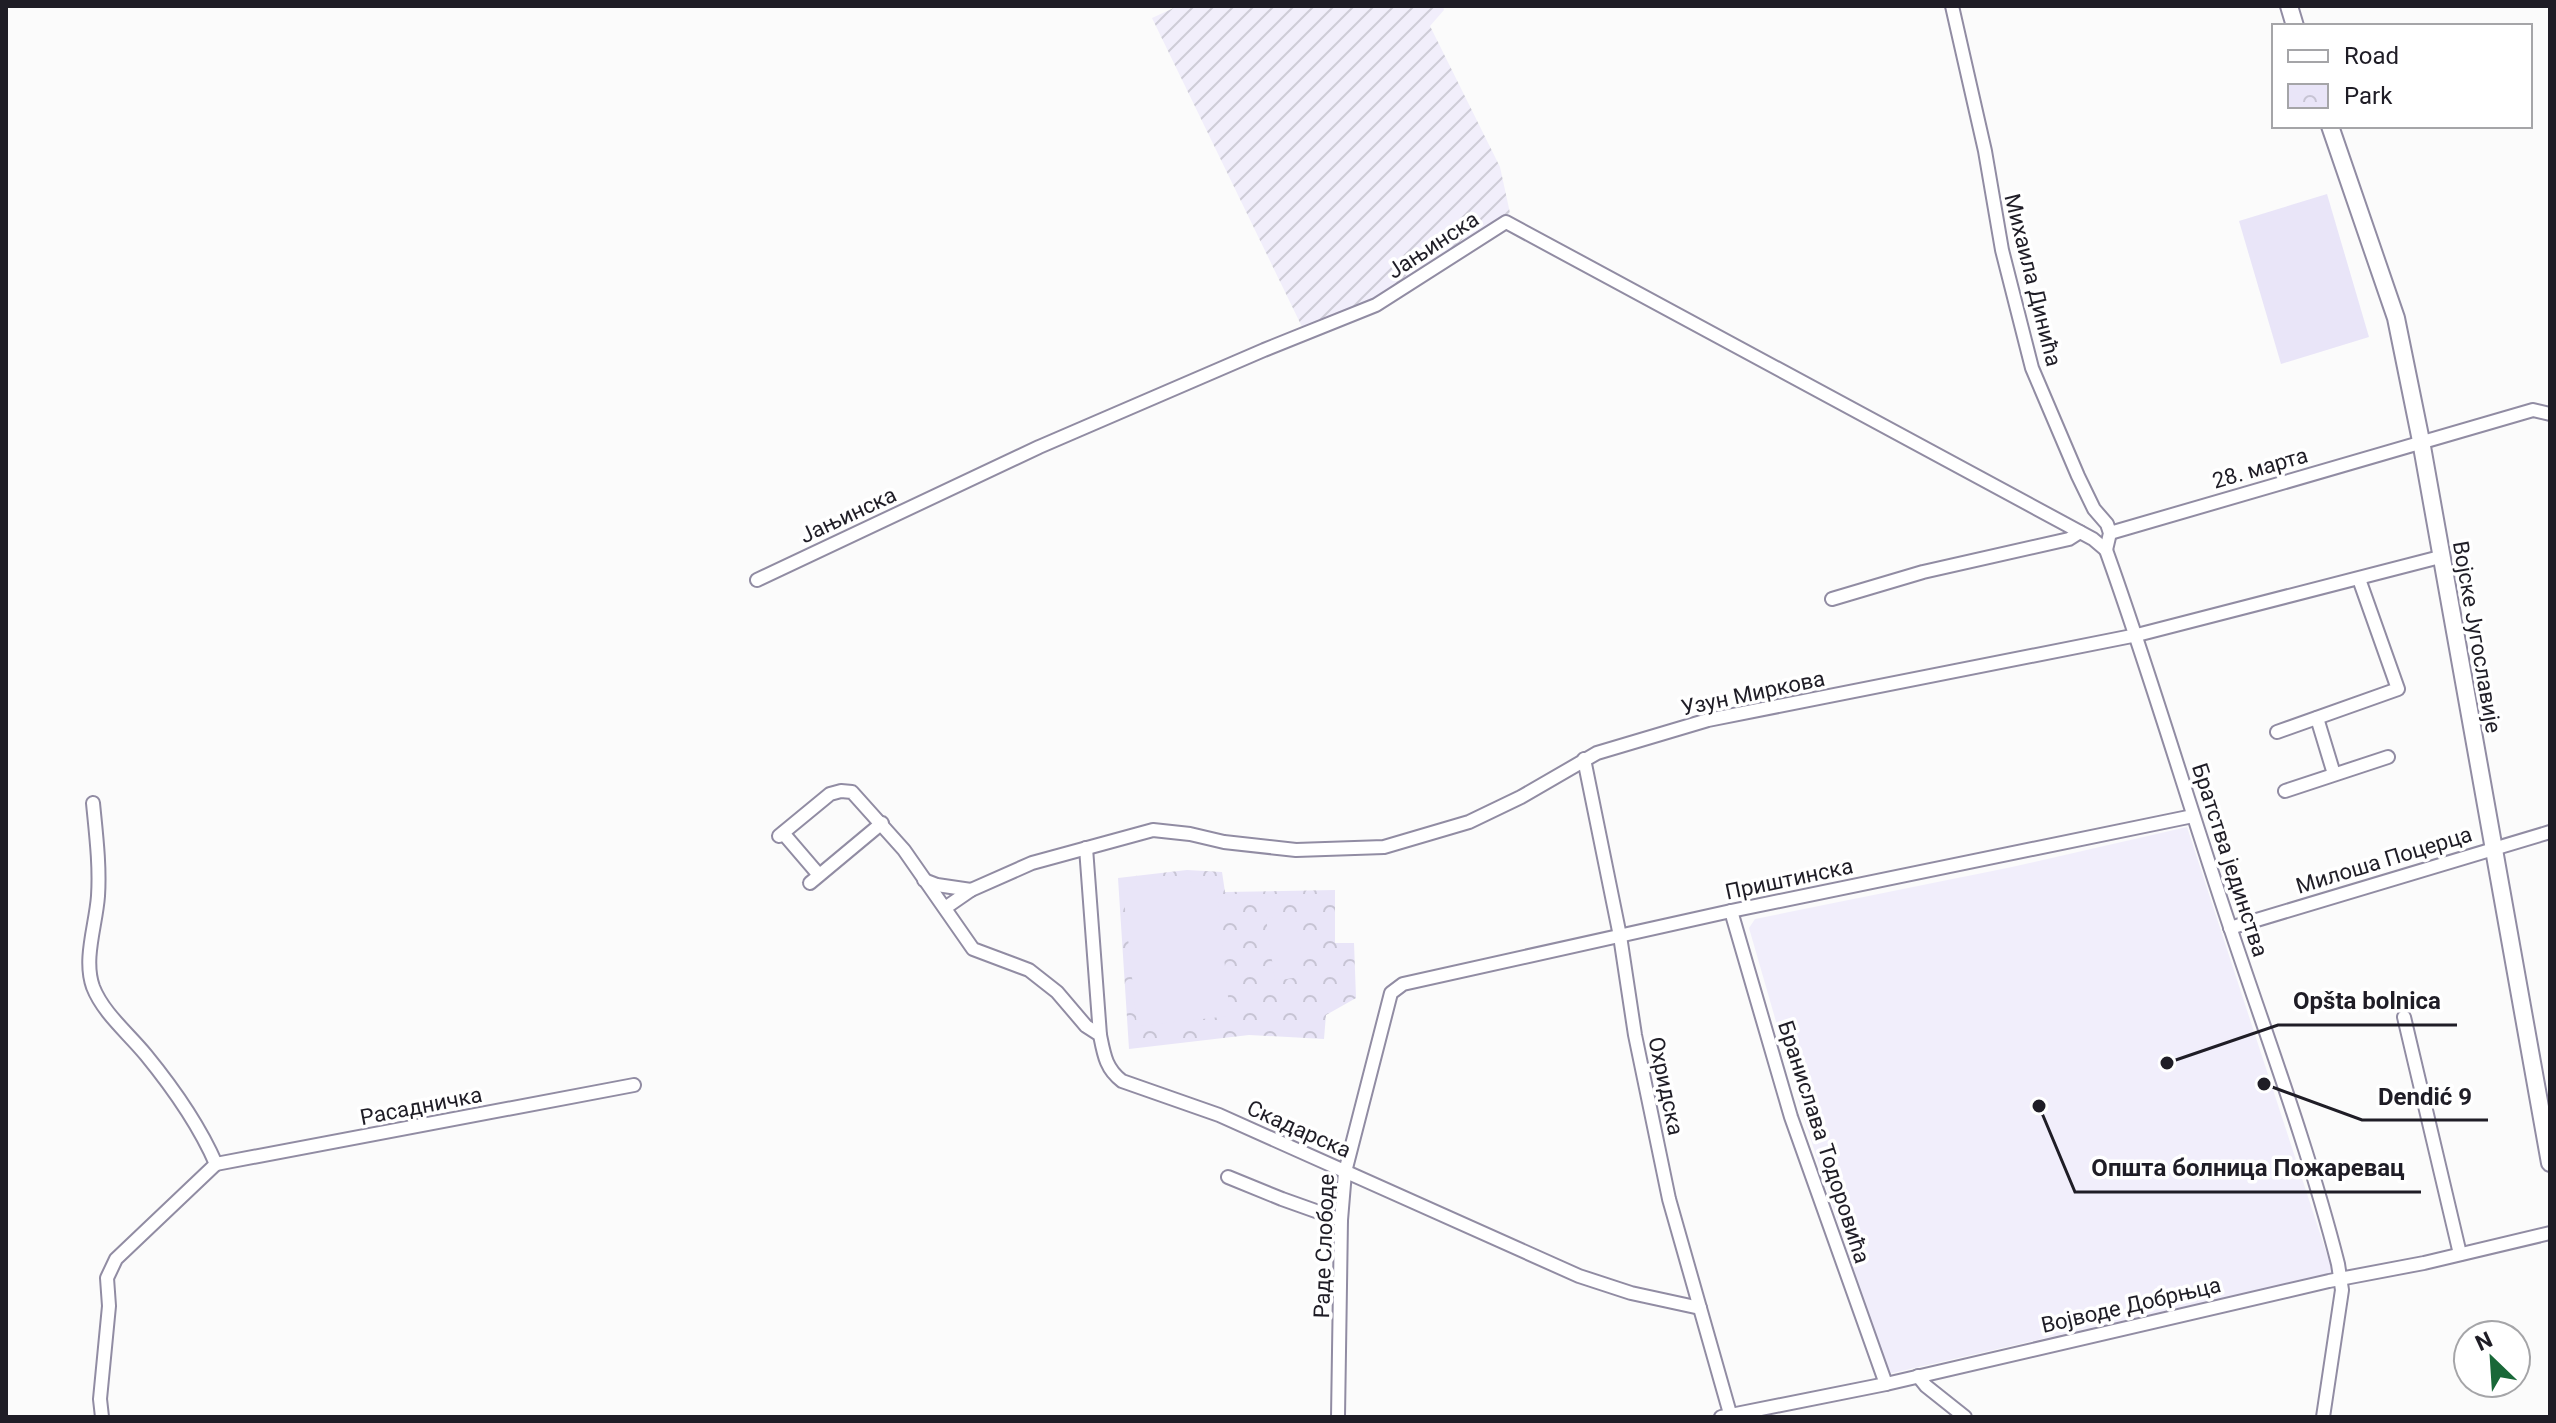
<svg xmlns="http://www.w3.org/2000/svg" width="2556" height="1423" viewBox="0 0 2556 1423" font-family="Roboto,sans-serif">
  <style>
    .built { fill: #f1eefb }
    .industrial { fill: url(#industrial-furrows) }
    .park { fill: url(#park-crowns) }
    .pitch { fill: #e9e5f8 }
    .lines { fill: none; stroke-linecap: round; stroke-linejoin: round }
    .street-casing { stroke: #918ca3; stroke-width: 16 }
    .secondary-casing { stroke: #918ca3; stroke-width: 20 }
    .street { stroke: #fff; stroke-width: 12 }
    .secondary { stroke: #fff; stroke-width: 16 }
    .labels { text-anchor: middle; dominant-baseline: central; stroke-width: 7; stroke-linejoin: round; paint-order: stroke }
    .street-label { font-size: 22px; fill: #1f1d26; stroke: #fff }
    .leader { fill: none; stroke: #1f1d26; stroke-width: 3 }
    .callout-dot { fill: #1f1d26; stroke: #fff; stroke-width: 3 }
    .callout-label { font-size: 24px; text-anchor: middle; font-weight: bold; fill: #1f1d26; stroke: #fff; stroke-width: 7; stroke-linejoin: round; paint-order: stroke }
  </style>
  <defs>
    <pattern id="industrial-furrows" width="10" height="10" patternUnits="userSpaceOnUse" patternTransform="scale(2)"><rect width="10" height="10" fill="#f1eefb"/><path d="M-1 1l2-2M0 10L10 0M9 11l2-2" fill="none" stroke="#ceccd7"/></pattern>
    <pattern id="park-crowns" width="20" height="18" patternUnits="userSpaceOnUse" patternTransform="scale(2)"><rect width="20" height="18" fill="#e9e5f8"/><path d="M2 6a3 3 0 1 1 6 0M12 15a3 3 0 1 1 6 0" fill="none" stroke="#c7c4d4"/></pattern>
  </defs>
  <rect width="100%" height="100%" fill="#fbfbfb"/>
  <polygon class="built" points="2187,827 2333,1273 1888,1374 1805,1122 1749,928 1755,919 2012,867"/>
  <polygon class="industrial" points="1178,6 1443,6 1444,10 1430,26 1500,167 1510,213 1440,262 1370,303 1305,333 1152,18"/>
  <polygon class="park" points="1187,870 1222,872 1225,892 1335,890 1335,943 1354,943 1356,998 1326,1015 1324,1039 1249,1035 1129,1049 1118,878"/>
  <g class="pitch">
    <polygon points="2327,194 2369,337 2281,364 2239,221"/>
    <polygon points="1216,879 1230,1016 1137,1026 1123,889"/>
    <polygon points="1295,914 1305,976 1275,981 1266,918"/>
  </g>
  <g class="lines">
    <g class="street-casing">
      <g id="street">
        <polyline points="1952,6 1985,151 2002,250 2032,368 2078,476 2094,509 2107,524 2110,533 2106,550"/>
        <polyline points="2110,533 2533,410 2550,414"/>
        <path d="M2106,550C2151,675 2188,803 2231,930C2268,1040 2309,1150 2338,1264L2342,1290L2323,1417"/>
        <polyline points="757,580 1039,447 1264,350 1376,305 1506,222 2093,539 2106,550"/>
        <polyline points="1832,599 1923,572 2069,539 2080,532"/>
        <polyline points="2317,718 2334,774"/>
        <polyline points="2277,732 2398,689 2359,579"/>
        <polyline points="1584,759 1620,936 1635,1035 1669,1199 1731,1417"/>
        <polyline points="2285,791 2388,757"/>
        <path d="M93,803C96,834 100,865 98,896C96,925 83,959 93,987C103,1013 129,1034 146,1055C173,1088 199,1125 216,1164L116,1259L107,1278L109,1306L100,1399L102,1417"/>
        <polyline points="783,833 819,875"/>
        <path d="M779,836L830,794L841,791L852,792L904,850L973,949L1029,970L1057,992L1086,1026L1100,1035C1104,1055 1106,1069 1122,1081L1219,1115L1579,1276L1631,1293L1700,1308"/>
        <polyline points="1086,848 1100,1035"/>
        <polyline points="924,880 937,885 971,890"/>
        <polyline points="810,883 882,823"/>
        <polyline points="945,908 971,890 1032,863 1153,830 1190,834 1224,842 1296,850 1384,847 1469,822 1521,797 1597,753 1708,720 2137,635 2440,557"/>
        <polyline points="1731,911 1791,1117 1886,1384"/>
        <polyline points="2230,928 2550,832"/>
        <polyline points="2404,1017 2460,1254"/>
        <polyline points="216,1164 634,1085"/>
        <polyline points="1228,1177 1282,1199 1341,1220"/>
        <polyline points="1918,1376 1926,1386 1965,1417"/>
        <polyline points="1338,1417 1341,1220 1345,1172 1391,993 1403,984 1731,911 2193,816"/>
        <polyline points="1721,1417 1886,1384 2329,1281 2424,1263 2550,1233"/>
      </g>
    </g>
    <g class="secondary-casing">
      <g id="secondary">
        <polyline points="2289,6 2295,26"/>
        <polyline points="2330,126 2396,318 2421,441 2550,1163"/>
      </g>
    </g>
    <use href="#street" class="street"/>
    <use href="#secondary" class="secondary"/>
  </g>
  <g class="labels">
    <g class="street-label">
      <text transform="translate(1433 245) rotate(-33)">Јањинска</text>
      <text transform="translate(2033 280) rotate(76)">Михаила Динића</text>
      <text transform="translate(2260 468) rotate(-16)">28. марта</text>
      <text transform="translate(848 515) rotate(-25)">Јањинска</text>
      <text transform="translate(2477 637) rotate(80)">Војске Југославије</text>
      <text transform="translate(1753 693) rotate(-12)">Узун Миркова</text>
      <text transform="translate(2230 860) rotate(72)">Братства јединства</text>
      <text transform="translate(2384 860) rotate(-17)">Милоша Поцерца</text>
      <text transform="translate(1789 879) rotate(-12)">Приштинска</text>
      <text transform="translate(1666 1086) rotate(78)">Охридска</text>
      <text transform="translate(421 1106) rotate(-11)">Расадничка</text>
      <text transform="translate(1299 1129) rotate(24)">Скадарска</text>
      <text transform="translate(1824 1142) rotate(72)">Бранислава Тодоровића</text>
      <text transform="translate(1324 1246) rotate(-88)">Раде Слободе</text>
      <text transform="translate(2131 1305) rotate(-13)">Војводе Добрњца</text>
    </g>
  </g>
  <path class="leader" d="M2167 1063L2278 1025H2457M2264 1084L2362 1120H2488M2039 1106L2075 1192H2421"/>
  <g class="callout-dot">
    <circle cx="2167" cy="1063" r="8"/>
    <circle cx="2264" cy="1084" r="8"/>
    <circle cx="2039" cy="1106" r="8"/>
  </g>
  <g class="callout-label">
    <text x="2367" y="1009">Opšta bolnica</text>
    <text x="2425" y="1105">Dendić 9</text>
    <text x="2248" y="1176">Општа болница Пожаревац</text>
  </g>
  <rect width="2556" height="1423" fill="none" stroke="#1f1d26" stroke-width="16"/>
  <rect x="2272" y="24" width="260" height="104" fill="#ffffff" stroke="#a5a5a8" stroke-width="2"/>
  <rect x="2288" y="50" width="40" height="12" fill="#ffffff" stroke="#a5a5a8" stroke-width="2"/>
  <text x="2344" y="64" font-size="24" fill="#1f1d26">Road</text>
  <rect x="2288" y="84" width="40" height="24" fill="url(#park-crowns)" stroke="#a5a5a8" stroke-width="2"/>
  <text x="2344" y="104" font-size="24" fill="#1f1d26">Park</text>
  <g transform="translate(2492 1359) rotate(335)"><circle r="38" fill="#ffffff" stroke="#a5a5a8" stroke-width="2"/>
  <path d="M0-6L14 30L0 20L-14 30Z" fill="#196838"/>
  <text y="-12" font-size="22" font-weight="bold" text-anchor="middle" fill="#1f1d26">N</text>
  </g>
</svg>
